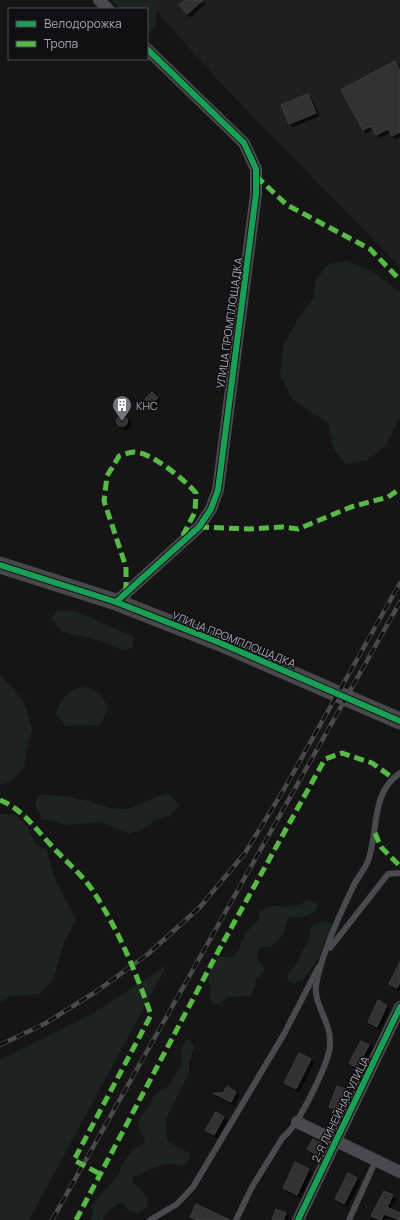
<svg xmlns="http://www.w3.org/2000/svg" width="400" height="1220" viewBox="0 0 400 1220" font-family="Manrope,sans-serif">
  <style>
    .built { fill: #1f1f21 }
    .green { fill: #1d241f }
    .building { fill: #313133; stroke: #3e3e41; filter: url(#shadow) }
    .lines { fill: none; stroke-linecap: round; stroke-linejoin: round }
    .lane { stroke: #494a4e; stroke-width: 6 }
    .street { stroke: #494a4e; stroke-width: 12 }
    .secondary { stroke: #48484c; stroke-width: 17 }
    .rail-casing { stroke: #4a4a4e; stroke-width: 4.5 }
    .rail { stroke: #100f11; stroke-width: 3; stroke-dasharray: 9; stroke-linecap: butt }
    .quiet { stroke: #58b947; stroke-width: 5; stroke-dasharray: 10 5; stroke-linecap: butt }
    .cycleway-casing { stroke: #100f11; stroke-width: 8 }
    .cycleway { stroke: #1a9f57; stroke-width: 6 }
    .labels { text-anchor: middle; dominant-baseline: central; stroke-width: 3; stroke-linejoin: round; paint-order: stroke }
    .street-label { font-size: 11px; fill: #a6a8b6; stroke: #100f11 }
    .poi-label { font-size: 11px; fill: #a6a8b6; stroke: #100f11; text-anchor: start }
  </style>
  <defs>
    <filter id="shadow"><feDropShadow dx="3" dy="3" stdDeviation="0" flood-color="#0009"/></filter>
  </defs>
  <rect width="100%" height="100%" fill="#151515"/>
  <polygon class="built" points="146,0 400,0 400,267 227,90"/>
  <g class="green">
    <polygon points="112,0 146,0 157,10 155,28 149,32 147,31 147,9 120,9"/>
    <polygon points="347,261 373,272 400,292 400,417 386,446 368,460 346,464 334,450 328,423 293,400 280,375 284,344 298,319 314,297 316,280 328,264"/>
    <polygon points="58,610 75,611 134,637 132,648 121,650 102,641 63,632 51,619"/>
    <polygon points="0,675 9,684 25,704 32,730 26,751 24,768 10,782 0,785"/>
    <path d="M85,687L101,694L108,709L100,725L65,726L56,714C62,697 66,690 85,687Z"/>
    <path d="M168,793L179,805L169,816L157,819L141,830L130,834L101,822L68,825L42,819L35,804L39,795C52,795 64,795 76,798C90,801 104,808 118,809C134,811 152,796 168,793Z"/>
    <path d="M0,814H14L28,827L35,844L47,850C50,863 53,878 60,889C65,900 71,909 76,920L64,942L53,980L39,994L10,996L0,1004Z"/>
    <path d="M309,900L317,904V910L305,917L288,918L283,935L271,947H262L257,950V959L262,964L264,970L261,976L256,979L254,989L250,996L227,997L220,1004H213L210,1000L211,986L208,982L212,962L218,957H232L239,949L246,932L260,919L259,912C272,902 276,908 290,906C297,906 303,903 309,900Z"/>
    <polygon points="323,921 331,923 330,932 324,942 319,958 302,981 294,983 288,981 287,975 298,961 304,947 309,941 311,927"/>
    <polygon points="167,965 29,1220 0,1220 0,1060 92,1014"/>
    <path d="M186,1039L192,1041L194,1049L189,1062V1073L166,1119L167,1141L189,1153L190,1158L183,1166C178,1166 174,1164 170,1164C158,1163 144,1175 132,1176L133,1183C143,1189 147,1195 148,1206L137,1214L128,1209L123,1202C115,1204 105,1212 103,1220H91L93,1213L91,1206C98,1197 105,1191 112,1183C126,1166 120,1154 145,1143L143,1135L138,1127L140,1117L149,1107L154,1095L167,1087L182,1065L181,1048Z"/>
  </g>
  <g class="building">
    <polygon points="185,0 203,0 187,14 179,5"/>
    <polygon points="395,61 400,71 400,132 392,136 388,129 376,135 371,126 363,130 341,90"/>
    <polygon points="308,94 316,113 289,124 281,105"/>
    <polygon points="152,392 158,398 151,405 145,399"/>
    <circle cx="122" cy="421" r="5.5"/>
    <polygon points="400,962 400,982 397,988 389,984"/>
    <polygon points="378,1000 387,1005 377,1027 368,1022"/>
    <polygon points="361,1041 369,1045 357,1068 349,1063"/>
    <polygon points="299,1053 311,1059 296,1089 284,1083"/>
    <polygon points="227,1086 236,1092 231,1102 213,1093 223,1093"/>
    <polygon points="337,1086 346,1089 337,1110 329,1107"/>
    <polygon points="216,1112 224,1117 214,1135 205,1130"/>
    <polygon points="313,1139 322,1144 316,1154 307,1149"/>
    <polygon points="295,1162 309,1169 297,1195 283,1188"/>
    <polygon points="348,1173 357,1178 344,1204 335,1199"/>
    <polygon points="384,1191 393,1195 387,1207 400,1213 400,1220 384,1214 381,1220 371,1216"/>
    <polygon points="196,1204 230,1220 196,1220 190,1217"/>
    <polygon points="276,1209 286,1213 283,1220 272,1220"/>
  </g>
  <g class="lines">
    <g class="lane">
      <polyline points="330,948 388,874 400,873"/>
      <polyline points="150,1220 177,1204 193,1187 284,1034 318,968"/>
      <path d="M236,1220L252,1187L283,1137C298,1127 327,1066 330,1047C330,1043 330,1036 329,1032C326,1017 314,1001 316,986C320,957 339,916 352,889C356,879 364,871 368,861C379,831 370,793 400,773"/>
      <polyline points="349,1220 376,1160"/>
    </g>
    <g class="street">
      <polyline points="99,0 108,9"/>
      <polyline points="116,602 199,527 211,509 218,490 256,194 256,169 244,143 147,49"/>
      <polyline points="297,1122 400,1172"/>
      <polyline points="298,1220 400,1007"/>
    </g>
    <polyline class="secondary" points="0,565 116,602 218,642 400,721"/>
    <g class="rail-casing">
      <g id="rail">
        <polyline points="0,1045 46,1023 97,991 148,954 200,907 245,853 283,791 400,583"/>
        <polyline points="52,1220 400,602"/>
      </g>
    </g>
    <use href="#rail" class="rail"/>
    <g class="quiet">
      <polyline points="256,176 287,205 370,249 400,280"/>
      <polyline points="199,527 249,529 283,527 298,529 351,507 388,497 400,489"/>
      <path d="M126,592V567L104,501L107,476L119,456C123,455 129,452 134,452C151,452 185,480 196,493L195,512L181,539"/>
      <path d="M0,800C22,809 34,827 50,844C64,860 81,873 93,891C118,929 136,972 151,1015L74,1160L100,1174"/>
      <polyline points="375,833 381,847 400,866"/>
      <polyline points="76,1220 220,948 325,759 342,753 372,763 393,778"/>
    </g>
    <g class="cycleway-casing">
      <g id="cycleway">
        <polyline points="0,565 116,602 218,642 400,721"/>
        <polyline points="116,602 199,527 211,509 218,490 256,194 256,169 244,143 147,49"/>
        <polyline points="298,1220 400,1007"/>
      </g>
    </g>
    <use href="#cycleway" class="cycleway"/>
  </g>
  <defs>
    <g id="building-pin" transform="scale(1)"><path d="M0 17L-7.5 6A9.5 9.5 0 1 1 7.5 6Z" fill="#73757e" stroke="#100f11"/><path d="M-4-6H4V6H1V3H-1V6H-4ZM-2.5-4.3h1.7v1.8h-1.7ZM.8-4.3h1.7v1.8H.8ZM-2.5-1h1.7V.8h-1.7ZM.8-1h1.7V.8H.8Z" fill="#fff"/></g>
  </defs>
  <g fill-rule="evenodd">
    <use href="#building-pin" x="122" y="405"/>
  </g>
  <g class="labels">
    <g class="street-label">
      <text transform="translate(229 323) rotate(-82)">УЛИЦА ПРОМПЛОЩАДКА</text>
      <text transform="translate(234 639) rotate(22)">УЛИЦА ПРОМПЛОЩАДКА</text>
      <text transform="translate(340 1109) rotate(-64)">2-Я ЛИНЕЙНАЯ УЛИЦА</text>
    </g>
    <g class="poi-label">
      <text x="136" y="405">КНС</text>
    </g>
  </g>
  <rect x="8" y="8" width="140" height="52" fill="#100f11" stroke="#4c4c53"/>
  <rect x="16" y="21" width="20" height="6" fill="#1a9f57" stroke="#4c4c53"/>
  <text x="44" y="28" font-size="12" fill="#a6a8b6">Велодорожка</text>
  <rect x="16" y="41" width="20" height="6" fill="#58b947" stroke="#4c4c53"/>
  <text x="44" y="48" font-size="12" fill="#a6a8b6">Тропа</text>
</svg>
